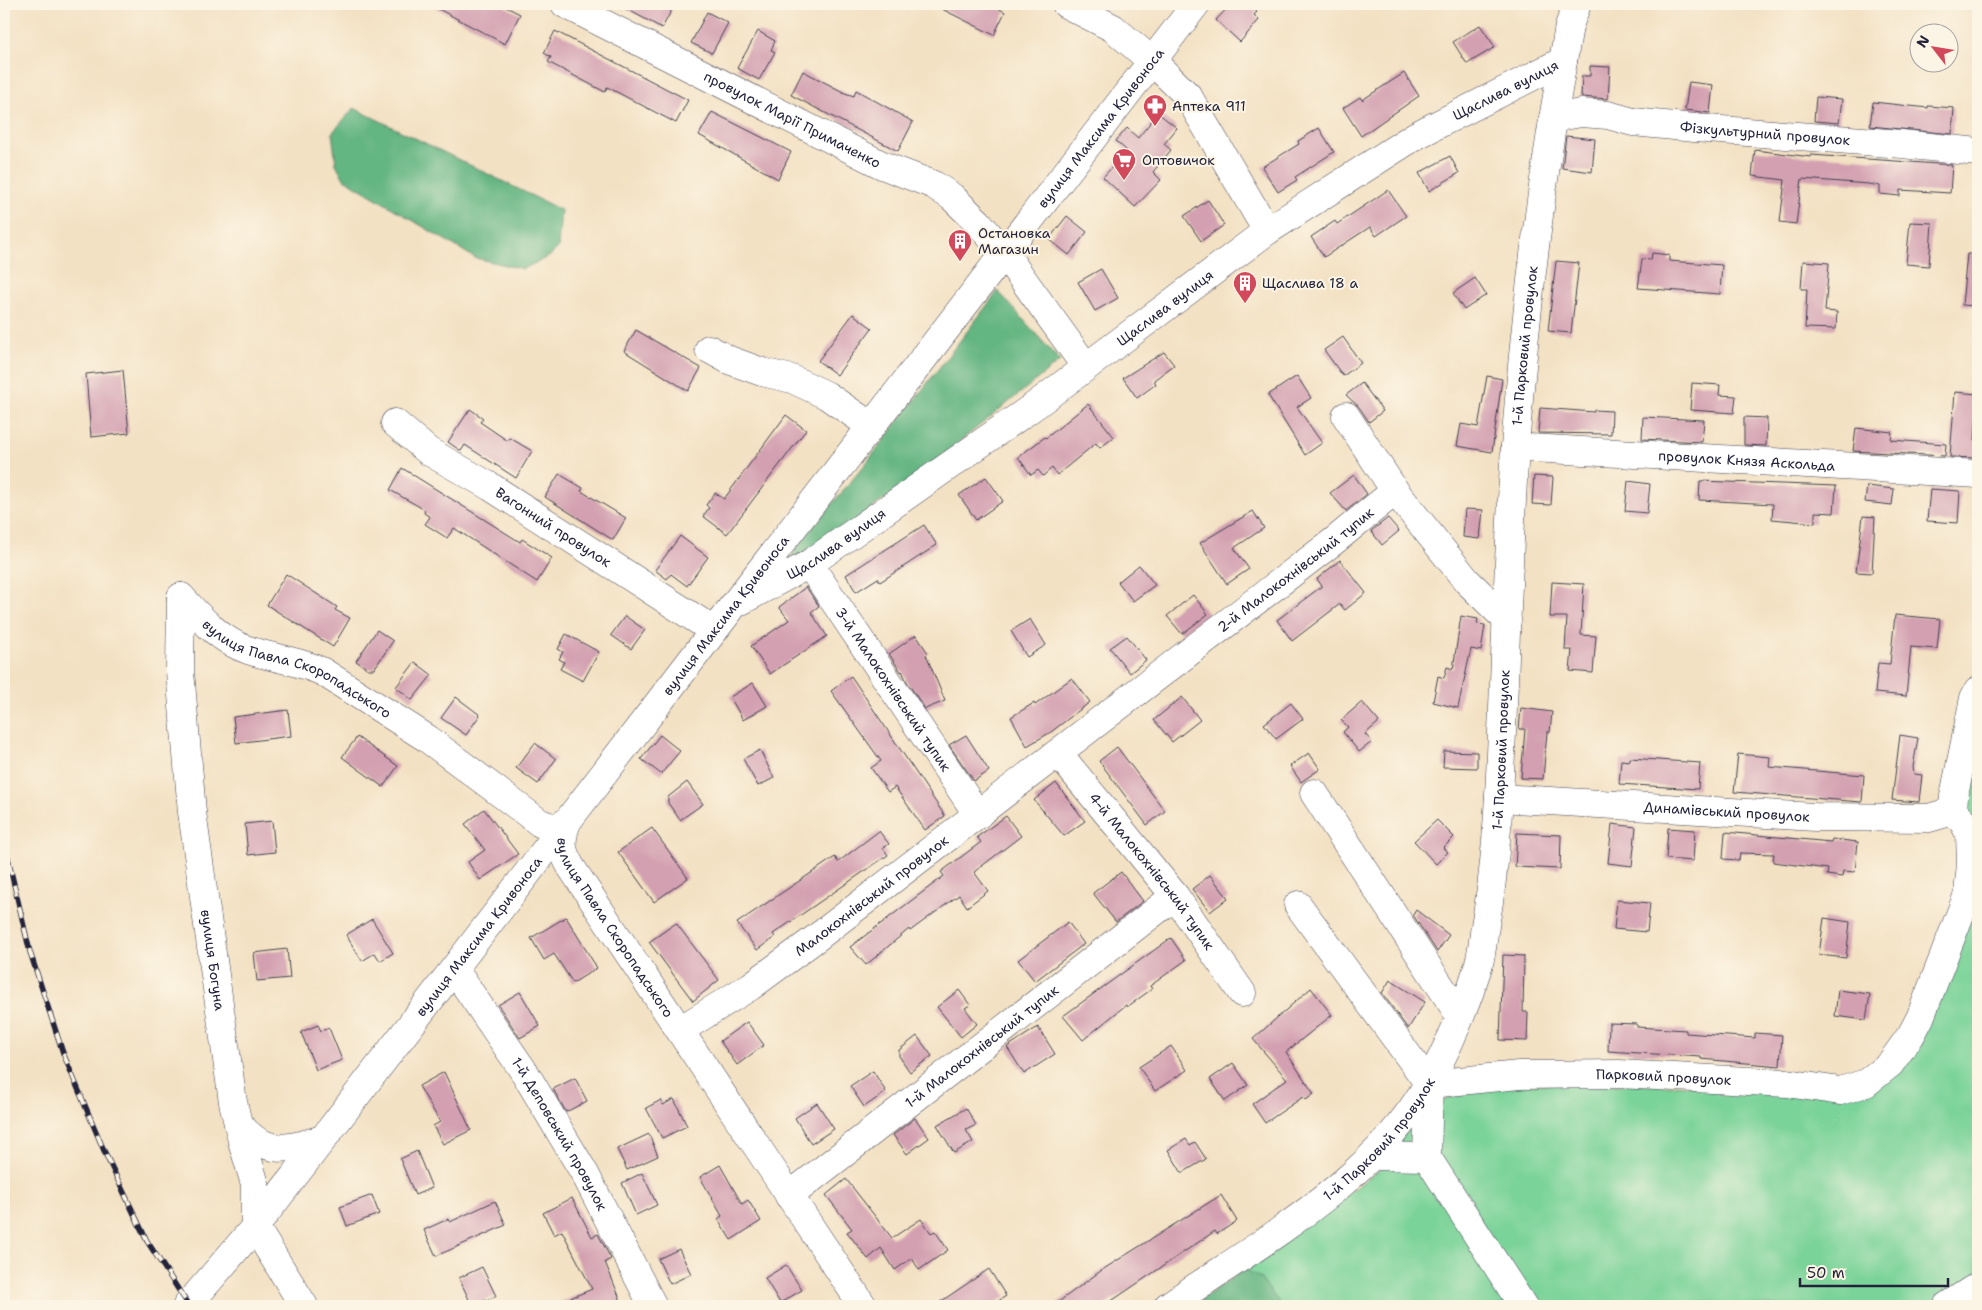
<svg xmlns="http://www.w3.org/2000/svg" width="1982" height="1310" viewBox="0 0 1982 1310" font-family="'Shantell Sans',sans-serif">
  <style>
    .green { fill: #7ad399; stroke: #4e7a6a }
    .forest { fill: #63b581; stroke: #426c5e }
    .building { fill: #d3a0b1 }
    .lines { fill: none; stroke-linecap: round; stroke-linejoin: round }
    .minor-casing { stroke: #413f4f; stroke-width: 29 }
    .minor { stroke: #fff; stroke-width: 28 }
    .rail-casing { stroke: #22223b; stroke-width: 5.5 }
    .rail { stroke: #fcf5e5; stroke-width: 4; stroke-dasharray: 11; stroke-linecap: butt }
    .labels { text-anchor: middle; dominant-baseline: central; stroke-width: 4; stroke-linejoin: round; paint-order: stroke }
    .street-label { font-size: 14px; fill: #22223b; stroke: #fcf5e5 }
    .poi-label { font-size: 14px; fill: #22223b; stroke: #fcf5e5; text-anchor: start }
  </style>
  <rect width="100%" height="100%" fill="#fcf5e5"/>
  <filter id="ink" filterUnits="userSpaceOnUse"><feTurbulence type="fractalNoise" baseFrequency=".02" numOctaves="2"/><feDisplacementMap in="SourceGraphic" scale="10" xChannelSelector="R" yChannelSelector="G"/><feConvolveMatrix kernelMatrix="1 2 1 2 8 2 1 2 1" color-interpolation-filters="sRGB"/></filter>
  <filter id="wash" filterUnits="userSpaceOnUse"><feTurbulence type="fractalNoise" baseFrequency=".0096" numOctaves="4" result="noise"/><feDisplacementMap in="SourceGraphic" scale="20" xChannelSelector="R" yChannelSelector="G"/><feGaussianBlur stdDeviation="1.12" result="paint"/><feColorMatrix in="noise" values="0 0 0 0 0 0 0 0 0 0 0 0 0 0 0 0 0 1.4 0 .05"/><feComposite in="paint" operator="in"/></filter>
  <g filter="url(#wash)">
    <rect width="100%" height="100%" fill="#f3e1c3"/>
    <g class="green">
      <polygon points="1978,724 1978,838 1966,806"/>
      <polygon points="1978,883 1978,1306 1728,1306 1707,1301 1678,1306 1282,1306 1245,1269 1382,1168 1416,1117 1444,1099 1503,1084 1876,1087"/>
    </g>
    <g class="forest">
      <polygon points="354,108 561,210 558,248 550,256 523,269 475,258 344,179 336,164 332,133"/>
      <polygon points="998,291 1060,361 917,476 797,562 790,560 798,545 867,462"/>
      <polygon points="1245,1269 1260,1278 1282,1306 1198,1306 1202,1299"/>
    </g>
    <g id="blocks">
      <g class="building">
        <polygon points="429,4 500,4 520,14 505,44"/>
        <polygon points="617,4 675,4 662,28"/>
        <polygon points="932,4 990,4 1005,12 994,35"/>
        <polygon points="1231,4 1248,4 1257,12 1254,15 1259,20 1240,42 1216,20"/>
        <polygon points="707,12 728,23 712,53 691,43"/>
        <polygon points="1480,25 1495,47 1467,64 1453,42"/>
        <polygon points="555,31 688,100 676,123 607,87 605,92 548,62 551,57 544,53"/>
        <polygon points="758,31 775,41 771,50 775,52 759,80 737,68"/>
        <polygon points="1590,66 1610,67 1608,99 1581,97 1582,76 1590,76"/>
        <polygon points="803,71 845,93 854,96 856,90 913,122 898,151 791,95"/>
        <polygon points="1404,73 1419,96 1361,136 1343,108 1360,97 1362,100"/>
        <polygon points="1689,82 1713,85 1710,113 1685,110"/>
        <polygon points="1816,97 1842,99 1839,123 1814,121"/>
        <polygon points="1873,102 1928,108 1928,106 1954,108 1952,134 1870,126"/>
        <polygon points="712,112 791,152 778,179 699,135"/>
        <polygon points="1158,113 1177,128 1164,144 1171,150 1153,172 1161,180 1135,207 1103,177 1127,151 1116,141 1127,128 1138,138"/>
        <polygon points="1319,128 1334,152 1295,177 1297,180 1278,192 1262,167 1299,144 1298,141"/>
        <polygon points="1566,136 1595,139 1592,172 1562,168"/>
        <polygon points="1755,150 1811,157 1811,155 1952,165 1950,193 1900,190 1900,196 1880,194 1880,186 1869,184 1802,179 1796,224 1780,222 1785,180 1752,176"/>
        <polygon points="1450,156 1459,173 1429,191 1419,173"/>
        <polygon points="1388,190 1406,216 1376,236 1370,227 1324,257 1311,237 1335,221 1337,224"/>
        <polygon points="1208,200 1224,225 1201,241 1184,216"/>
        <polygon points="1067,216 1087,232 1069,255 1049,239"/>
        <polygon points="1910,222 1932,223 1929,266 1906,264"/>
        <polygon points="1652,253 1669,255 1669,261 1722,265 1720,294 1638,288 1642,259 1651,260"/>
        <polygon points="1967,254 1978,254 1978,306 1962,305"/>
        <polygon points="1556,261 1579,263 1571,333 1548,331"/>
        <polygon points="1803,261 1829,263 1825,311 1837,312 1836,329 1805,328 1807,289 1801,289"/>
        <polygon points="1101,269 1118,298 1095,311 1078,282"/>
        <polygon points="1475,278 1486,295 1464,310 1453,293"/>
        <polygon points="853,314 872,328 837,375 818,361"/>
        <polygon points="636,330 701,368 688,391 624,351"/>
        <polygon points="1343,337 1361,363 1343,376 1324,350"/>
        <polygon points="1164,352 1174,365 1154,380 1156,384 1137,398 1123,378"/>
        <polygon points="123,370 129,433 91,437 86,374"/>
        <polygon points="1297,376 1311,398 1297,407 1322,443 1305,455 1268,395"/>
        <polygon points="1487,376 1502,379 1492,452 1457,446 1461,424 1478,427"/>
        <polygon points="1362,383 1383,411 1369,422 1359,407 1346,395"/>
        <polygon points="1692,383 1720,385 1719,395 1736,396 1734,413 1690,410"/>
        <polygon points="1955,392 1978,394 1975,440 1978,440 1978,458 1950,457"/>
        <polygon points="1088,404 1114,437 1100,448 1096,443 1057,475 1052,468 1043,476 1038,470 1031,475 1018,457 1045,437 1046,438"/>
        <polygon points="1540,408 1594,412 1594,410 1612,411 1611,434 1538,433"/>
        <polygon points="470,409 483,418 480,422 508,441 510,438 532,451 516,478 465,445 461,451 448,442"/>
        <polygon points="786,415 806,430 727,534 703,516 709,508 706,505 715,493 724,499"/>
        <polygon points="1643,417 1704,420 1702,442 1642,439"/>
        <polygon points="1744,417 1767,418 1766,446 1744,445"/>
        <polygon points="1856,428 1892,432 1891,440 1946,444 1945,456 1853,451"/>
        <polygon points="402,468 520,542 522,539 552,558 537,582 454,528 447,538 425,524 430,517 424,513 425,510 390,490"/>
        <polygon points="559,474 583,488 581,491 626,518 613,540 545,497"/>
        <polygon points="1354,475 1367,494 1346,511 1330,493"/>
        <polygon points="1534,476 1553,477 1551,505 1532,504"/>
        <polygon points="986,477 1003,501 976,520 959,495"/>
        <polygon points="1628,481 1650,484 1647,513 1625,511"/>
        <polygon points="1700,481 1836,486 1834,513 1815,512 1815,523 1772,519 1773,504 1699,500"/>
        <polygon points="1867,486 1894,489 1892,505 1865,502"/>
        <polygon points="1930,489 1960,491 1958,523 1927,521"/>
        <polygon points="1465,509 1483,510 1480,539 1463,537"/>
        <polygon points="1253,511 1264,528 1234,548 1249,569 1227,584 1200,543"/>
        <polygon points="1863,516 1875,517 1872,573 1856,572"/>
        <polygon points="1388,518 1399,531 1382,545 1371,531"/>
        <polygon points="924,525 937,545 880,582 878,578 856,592 846,575"/>
        <polygon points="680,536 708,557 687,586 671,574 667,579 655,570"/>
        <polygon points="1340,560 1366,593 1345,610 1340,604 1292,641 1277,620 1322,586 1317,579"/>
        <polygon points="1139,565 1155,585 1133,601 1118,582"/>
        <polygon points="286,574 337,607 335,610 350,618 333,647 267,605"/>
        <polygon points="1552,582 1584,584 1581,635 1596,636 1593,673 1570,671 1572,650 1565,650 1567,617 1550,617"/>
        <polygon points="806,587 819,606 811,612 827,636 770,674 751,646 789,620 779,607"/>
        <polygon points="1193,595 1208,614 1182,634 1167,616"/>
        <polygon points="1895,615 1940,619 1937,649 1911,647 1906,696 1875,693 1878,663 1890,664"/>
        <polygon points="625,616 645,630 631,649 611,635"/>
        <polygon points="1461,616 1478,619 1477,624 1485,625 1481,651 1471,649 1458,708 1433,702 1438,676 1444,678 1447,667 1453,669"/>
        <polygon points="1030,619 1046,645 1027,657 1011,631"/>
        <polygon points="377,630 393,641 374,669 368,669 356,661"/>
        <polygon points="566,634 599,652 583,681 560,669 564,662 559,659 563,652 558,649"/>
        <polygon points="916,635 928,653 926,655 945,701 925,709 907,682 902,671 901,672 889,654"/>
        <polygon points="1127,636 1146,660 1130,673 1110,648"/>
        <polygon points="415,662 432,675 412,700 396,687"/>
        <polygon points="851,676 945,816 925,830 895,787 888,792 871,768 881,761 831,691"/>
        <polygon points="1072,678 1090,702 1051,732 1027,746 1011,717 1034,703 1035,705"/>
        <polygon points="753,683 767,706 743,720 730,697"/>
        <polygon points="456,697 480,715 466,735 441,718"/>
        <polygon points="1182,697 1200,720 1172,742 1154,720"/>
        <polygon points="1362,702 1379,722 1365,734 1372,742 1359,752 1343,732 1348,727 1341,720"/>
        <polygon points="1291,703 1303,719 1276,739 1264,724"/>
        <polygon points="1521,708 1552,712 1550,732 1547,732 1543,779 1521,778 1525,729 1519,729"/>
        <polygon points="288,710 291,736 236,743 233,717"/>
        <polygon points="660,735 680,751 661,774 641,759"/>
        <polygon points="966,735 989,771 974,781 949,745"/>
        <polygon points="1900,735 1918,738 1913,767 1914,774 1922,775 1919,802 1892,800"/>
        <polygon points="357,737 398,766 383,787 342,757"/>
        <polygon points="535,743 556,759 538,784 516,768"/>
        <polygon points="1117,747 1165,811 1147,825 1099,761"/>
        <polygon points="760,750 774,778 758,786 743,759"/>
        <polygon points="1444,751 1477,752 1477,768 1443,767"/>
        <polygon points="1309,753 1320,769 1301,782 1290,766"/>
        <polygon points="1738,754 1770,757 1769,767 1864,775 1862,802 1734,792"/>
        <polygon points="1630,758 1700,763 1698,789 1619,784 1621,760 1630,761"/>
        <polygon points="687,782 703,804 680,820 668,803 668,797"/>
        <polygon points="1056,783 1085,821 1064,836 1034,800"/>
        <polygon points="484,809 518,854 480,880 468,862 485,850 465,824"/>
        <polygon points="1006,816 1021,836 974,872 988,891 967,907 959,895 910,931 909,929 866,965 850,947 944,876 941,872 981,842 977,837"/>
        <polygon points="1437,820 1454,837 1443,848 1448,852 1436,864 1414,841"/>
        <polygon points="272,821 275,852 248,855 245,824"/>
        <polygon points="1612,824 1636,827 1632,866 1608,863"/>
        <polygon points="652,828 688,878 654,902 618,852"/>
        <polygon points="1668,828 1695,830 1693,861 1666,859"/>
        <polygon points="879,831 889,844 883,848 888,855 773,934 775,937 757,950 737,923 835,857 838,862"/>
        <polygon points="1725,832 1831,842 1832,839 1858,842 1855,872 1843,871 1842,877 1827,875 1828,869 1773,862 1774,854 1740,853 1739,860 1723,859"/>
        <polygon points="1517,833 1561,835 1560,869 1515,867"/>
        <polygon points="1121,872 1143,901 1116,922 1093,893"/>
        <polygon points="1210,875 1228,898 1210,912 1192,889"/>
        <polygon points="1617,900 1650,903 1647,932 1614,929"/>
        <polygon points="1416,910 1449,935 1437,952 1413,915"/>
        <polygon points="566,917 597,968 573,983 554,954 544,960 531,938"/>
        <polygon points="1824,918 1850,922 1846,958 1819,955"/>
        <polygon points="372,919 393,953 380,961 375,953 362,961 346,935"/>
        <polygon points="1068,922 1084,944 1035,981 1018,960"/>
        <polygon points="676,923 719,980 693,1001 649,942"/>
        <polygon points="1171,938 1186,960 1150,986 1152,989 1127,1007 1126,1005 1083,1040 1063,1016"/>
        <polygon points="287,949 290,978 257,981 254,953"/>
        <polygon points="1503,955 1524,956 1523,1012 1528,1012 1527,1041 1500,1040"/>
        <polygon points="1390,980 1425,1002 1408,1029 1382,993"/>
        <polygon points="1311,988 1332,1015 1286,1052 1314,1094 1306,1100 1303,1097 1265,1123 1252,1104 1287,1079 1253,1039"/>
        <polygon points="959,990 970,1005 965,1008 977,1024 961,1037 937,1007"/>
        <polygon points="1838,990 1870,994 1866,1020 1835,1016"/>
        <polygon points="520,992 540,1026 520,1038 498,1005"/>
        <polygon points="747,1022 764,1045 737,1065 720,1041"/>
        <polygon points="1609,1023 1637,1024 1637,1027 1686,1030 1686,1033 1755,1038 1755,1033 1782,1035 1780,1066 1701,1059 1701,1057 1608,1051"/>
        <polygon points="318,1025 321,1031 329,1028 342,1060 316,1070 301,1032"/>
        <polygon points="1038,1027 1055,1054 1024,1074 1007,1047"/>
        <polygon points="917,1036 932,1056 910,1072 899,1056 899,1050"/>
        <polygon points="1171,1046 1187,1070 1155,1091 1139,1067"/>
        <polygon points="1233,1063 1248,1085 1225,1101 1210,1079"/>
        <polygon points="873,1071 886,1092 864,1107 850,1086"/>
        <polygon points="444,1072 471,1130 443,1144 433,1126 440,1122 419,1086"/>
        <polygon points="575,1078 587,1101 566,1112 553,1089"/>
        <polygon points="674,1099 687,1126 662,1138 646,1108 661,1100 663,1105"/>
        <polygon points="817,1103 834,1129 811,1144 795,1118"/>
        <polygon points="966,1108 976,1125 966,1130 973,1142 954,1153 937,1125"/>
        <polygon points="915,1118 929,1138 907,1154 893,1135"/>
        <polygon points="649,1134 658,1156 627,1170 617,1149"/>
        <polygon points="1186,1139 1190,1145 1195,1142 1206,1159 1182,1173 1168,1150"/>
        <polygon points="417,1151 432,1188 415,1195 400,1159"/>
        <polygon points="720,1165 742,1204 748,1200 761,1221 731,1240 718,1219 722,1216 700,1177"/>
        <polygon points="642,1173 657,1205 636,1215 622,1183"/>
        <polygon points="846,1179 892,1238 921,1219 931,1233 935,1231 948,1250 919,1270 912,1258 895,1270 881,1248 868,1259 847,1232 852,1229 826,1195"/>
        <polygon points="372,1195 379,1214 347,1226 340,1207"/>
        <polygon points="1221,1195 1237,1221 1217,1234 1215,1231 1104,1306 1053,1306 1102,1270"/>
        <polygon points="572,1198 592,1237 598,1234 611,1259 605,1262 623,1306 551,1306 592,1289 562,1231 554,1235 543,1213"/>
        <polygon points="495,1201 506,1225 436,1256 424,1230 448,1219 450,1222"/>
        <polygon points="679,1249 691,1274 670,1284 658,1259"/>
        <polygon points="786,1265 802,1290 780,1303 765,1278"/>
        <polygon points="482,1267 496,1296 472,1306 459,1278"/>
        <polygon points="989,1269 1006,1296 991,1306 934,1306"/>
      </g>
    </g>
  </g>
  <g filter="url(#ink)">
    <use href="#blocks" fill-opacity="0" stroke="#413f4f" stroke-width="1"/>
    <g class="lines">
      <g class="minor-casing">
        <g id="minor">
          <path id="s1" d="M565,4L882,165L934,185L952,197L978,222L1004,253L1086,367"/>
          <polyline points="1066,4 1113,28 1152,61 1188,96 1267,231"/>
          <path id="s2" d="M1553,118L1581,113L1608,115L1633,122L1695,128L1902,144L1978,152"/>
          <polyline points="709,349 729,360 762,372 792,379 826,395 871,426"/>
          <polyline points="1346,416 1395,491"/>
          <path id="s3" d="M395,423L428,451L491,487L713,630"/>
          <path id="s4" d="M1515,447L1978,474"/>
          <path id="s5" d="M809,564L978,815"/>
          <path id="s6" d="M181,597L180,671L192,812L233,1102L242,1141L255,1184V1227L304,1306"/>
          <path id="s7" d="M181,597C200,618 221,641 248,650C273,658 299,661 323,672L428,739L540,823L551,827L566,825"/>
          <path id="s8" d="M741,601L809,564L1037,404L1267,231L1415,136L1563,61L1569,26L1577,4"/>
          <path id="s9" d="M1058,753L1175,896L1242,993"/>
          <polyline points="1314,793 1460,1016"/>
          <path id="s10" d="M1499,798L1815,817L1929,818L1953,811"/>
          <path id="s11" d="M566,825C560,843 562,851 571,867L863,1306"/>
          <polyline points="1298,905 1429,1084 1427,1157 1523,1306"/>
          <path id="s12" d="M454,969L525,1073L585,1174L653,1306"/>
          <path id="s13" d="M680,1030L751,986L815,939L1334,541L1395,491L1467,581L1507,620"/>
          <path id="s14" d="M1429,1084L1519,1075L1619,1074L1787,1083L1840,1091L1866,1083L1890,1064L1911,1035L1920,1018L1968,894L1971,864L1970,834L1962,820L1953,811L1954,796L1974,698L1978,691"/>
          <path d="M238,1123C264,1156 286,1150 323,1139"/>
          <polyline points="1372,1156 1427,1157"/>
          <path id="s15" d="M789,1196L1175,896"/>
          <path id="s16" d="M187,1306L255,1227L323,1139L1196,4"/>
          <path id="s17" d="M1168,1306C1259,1243 1373,1182 1429,1082C1449,1046 1466,1006 1478,967C1482,954 1483,939 1485,926C1497,862 1499,797 1502,732C1506,637 1509,542 1515,447C1525,318 1540,188 1563,61"/>
          <polyline points="1947,1306 1978,1286"/>
        </g>
      </g>
      <use href="#minor" class="minor"/>
      <g class="rail-casing">
        <polyline id="rail" points="4,842 30,952 63,1053 105,1153 147,1241 189,1306"/>
      </g>
      <use href="#rail" class="rail"/>
    </g>
  </g>
  <defs>
    <g id="pharmacy-pin" transform="scale(1.25)"><path d="M0 17L-7.5 6A9.5 9.5 0 1 1 7.5 6Z" fill="#d1495b" stroke="#fcf5e5"/><path d="M-2-6h4v4h4v4h-4v4h-4v-4h-4v-4h4Z" fill="#fff"/></g>
    <g id="supermarket-pin" transform="scale(1.25)"><path d="M0 17L-7.5 6A9.5 9.5 0 1 1 7.5 6Z" fill="#d1495b" stroke="#fcf5e5"/><path d="M-6-5.5h2.5l.6 2H6L4.5 2H-2.5L-4.4-4H-6ZM-1.5 3.2a1.3 1.3 0 1 0 .1 0ZM3 3.2a1.3 1.3 0 1 0 .1 0Z" fill="#fff"/></g>
    <g id="building-pin" transform="scale(1.25)"><path d="M0 17L-7.5 6A9.5 9.5 0 1 1 7.5 6Z" fill="#d1495b" stroke="#fcf5e5"/><path d="M-4-6H4V6H1V3H-1V6H-4ZM-2.5-4.3h1.7v1.8h-1.7ZM.8-4.3h1.7v1.8H.8ZM-2.5-1h1.7V.8h-1.7ZM.8-1h1.7V.8H.8Z" fill="#fff"/></g>
  </defs>
  <g fill-rule="evenodd">
    <use href="#pharmacy-pin" x="1155" y="106"/>
    <use href="#supermarket-pin" x="1124" y="160"/>
    <use href="#building-pin" x="960" y="241"/>
    <use href="#building-pin" x="1245" y="283"/>
  </g>
  <g class="labels">
    <g class="street-label">
      <text stroke="none"><textPath href="#s8" startOffset="921">Щаслива вулиця</textPath></text>
      <text stroke="none"><textPath href="#s1" startOffset="255">провулок Марії Примаченко</textPath></text>
      <text stroke="none"><textPath href="#s16" startOffset="1491">вулиця Максима Кривоноса</textPath></text>
      <text stroke="none"><textPath href="#s2" startOffset="214">Фізкультурний провулок</textPath></text>
      <text stroke="none"><textPath href="#s8" startOffset="516">Щаслива вулиця</textPath></text>
      <text stroke="none"><textPath href="#s17" startOffset="1096">1-й Парковий провулок</textPath></text>
      <text stroke="none"><textPath href="#s4" startOffset="232">провулок Князя Аскольда</textPath></text>
      <text stroke="none"><textPath href="#s3" startOffset="190">Вагонний провулок</textPath></text>
      <text stroke="none"><textPath href="#s8" startOffset="111">Щаслива вулиця</textPath></text>
      <text stroke="none"><textPath href="#s13" startOffset="769">2-й Малокохнівський тупик</textPath></text>
      <text stroke="none"><textPath href="#s16" startOffset="876">вулиця Максима Кривоноса</textPath></text>
      <text stroke="none"><textPath href="#s7" startOffset="139">вулиця Павла Скоропадського</textPath></text>
      <text stroke="none"><textPath href="#s5" startOffset="151">3-й Малокохнівський тупик</textPath></text>
      <text stroke="none"><textPath href="#s17" startOffset="691">1-й Парковий провулок</textPath></text>
      <text stroke="none"><textPath href="#s10" startOffset="228">Динамівський провулок</textPath></text>
      <text stroke="none"><textPath href="#s9" startOffset="151">4-й Малокохнівський тупик</textPath></text>
      <text stroke="none"><textPath href="#s13" startOffset="234">Малокохнівський провулок</textPath></text>
      <text stroke="none"><textPath href="#s11" startOffset="118">вулиця Павла Скоропадського</textPath></text>
      <text stroke="none"><textPath href="#s16" startOffset="471">вулиця Максима Кривоноса</textPath></text>
      <text stroke="none"><textPath href="#s6" startOffset="365">вулиця Богуна</textPath></text>
      <text stroke="none"><textPath href="#s15" startOffset="244">1-й Малокохнівський тупик</textPath></text>
      <text stroke="none"><textPath href="#s14" startOffset="235">Парковий провулок</textPath></text>
      <text stroke="none"><textPath href="#s12" startOffset="196">1-й Деповський провулок</textPath></text>
      <text stroke="none"><textPath href="#s17" startOffset="271">1-й Парковий провулок</textPath></text>
    </g>
    <g class="poi-label">
      <text x="1172" y="106">Аптека 911</text>
      <text x="1142" y="160">Оптовичок</text>
      <text x="978" y="233">Остановка<tspan x="978" dy="16">Магазин</tspan></text>
      <text x="1262" y="283">Щаслива 18 а</text>
    </g>
  </g>
  <rect width="1982" height="1310" fill="none" stroke="#fcf5e5" stroke-width="20"/>
  <g transform="translate(1934 48) rotate(301)"><circle r="24" fill="#fcf5e5" stroke="#a5a1a1"/>
  <path d="M0-4L9 19L0 12L-9 19Z" fill="#d1495b"/>
  <text y="-8" font-size="14" font-weight="bold" text-anchor="middle" fill="#22223b">N</text>
  </g>
  <path d="M1800 1278v8h148v-8" fill="none" stroke="#22223b" stroke-width="2.5"/>
  <text x="1807" y="1278" font-size="15" fill="#22223b" stroke="#fcf5e5" stroke-width="4" paint-order="stroke">50 m</text>
</svg>
